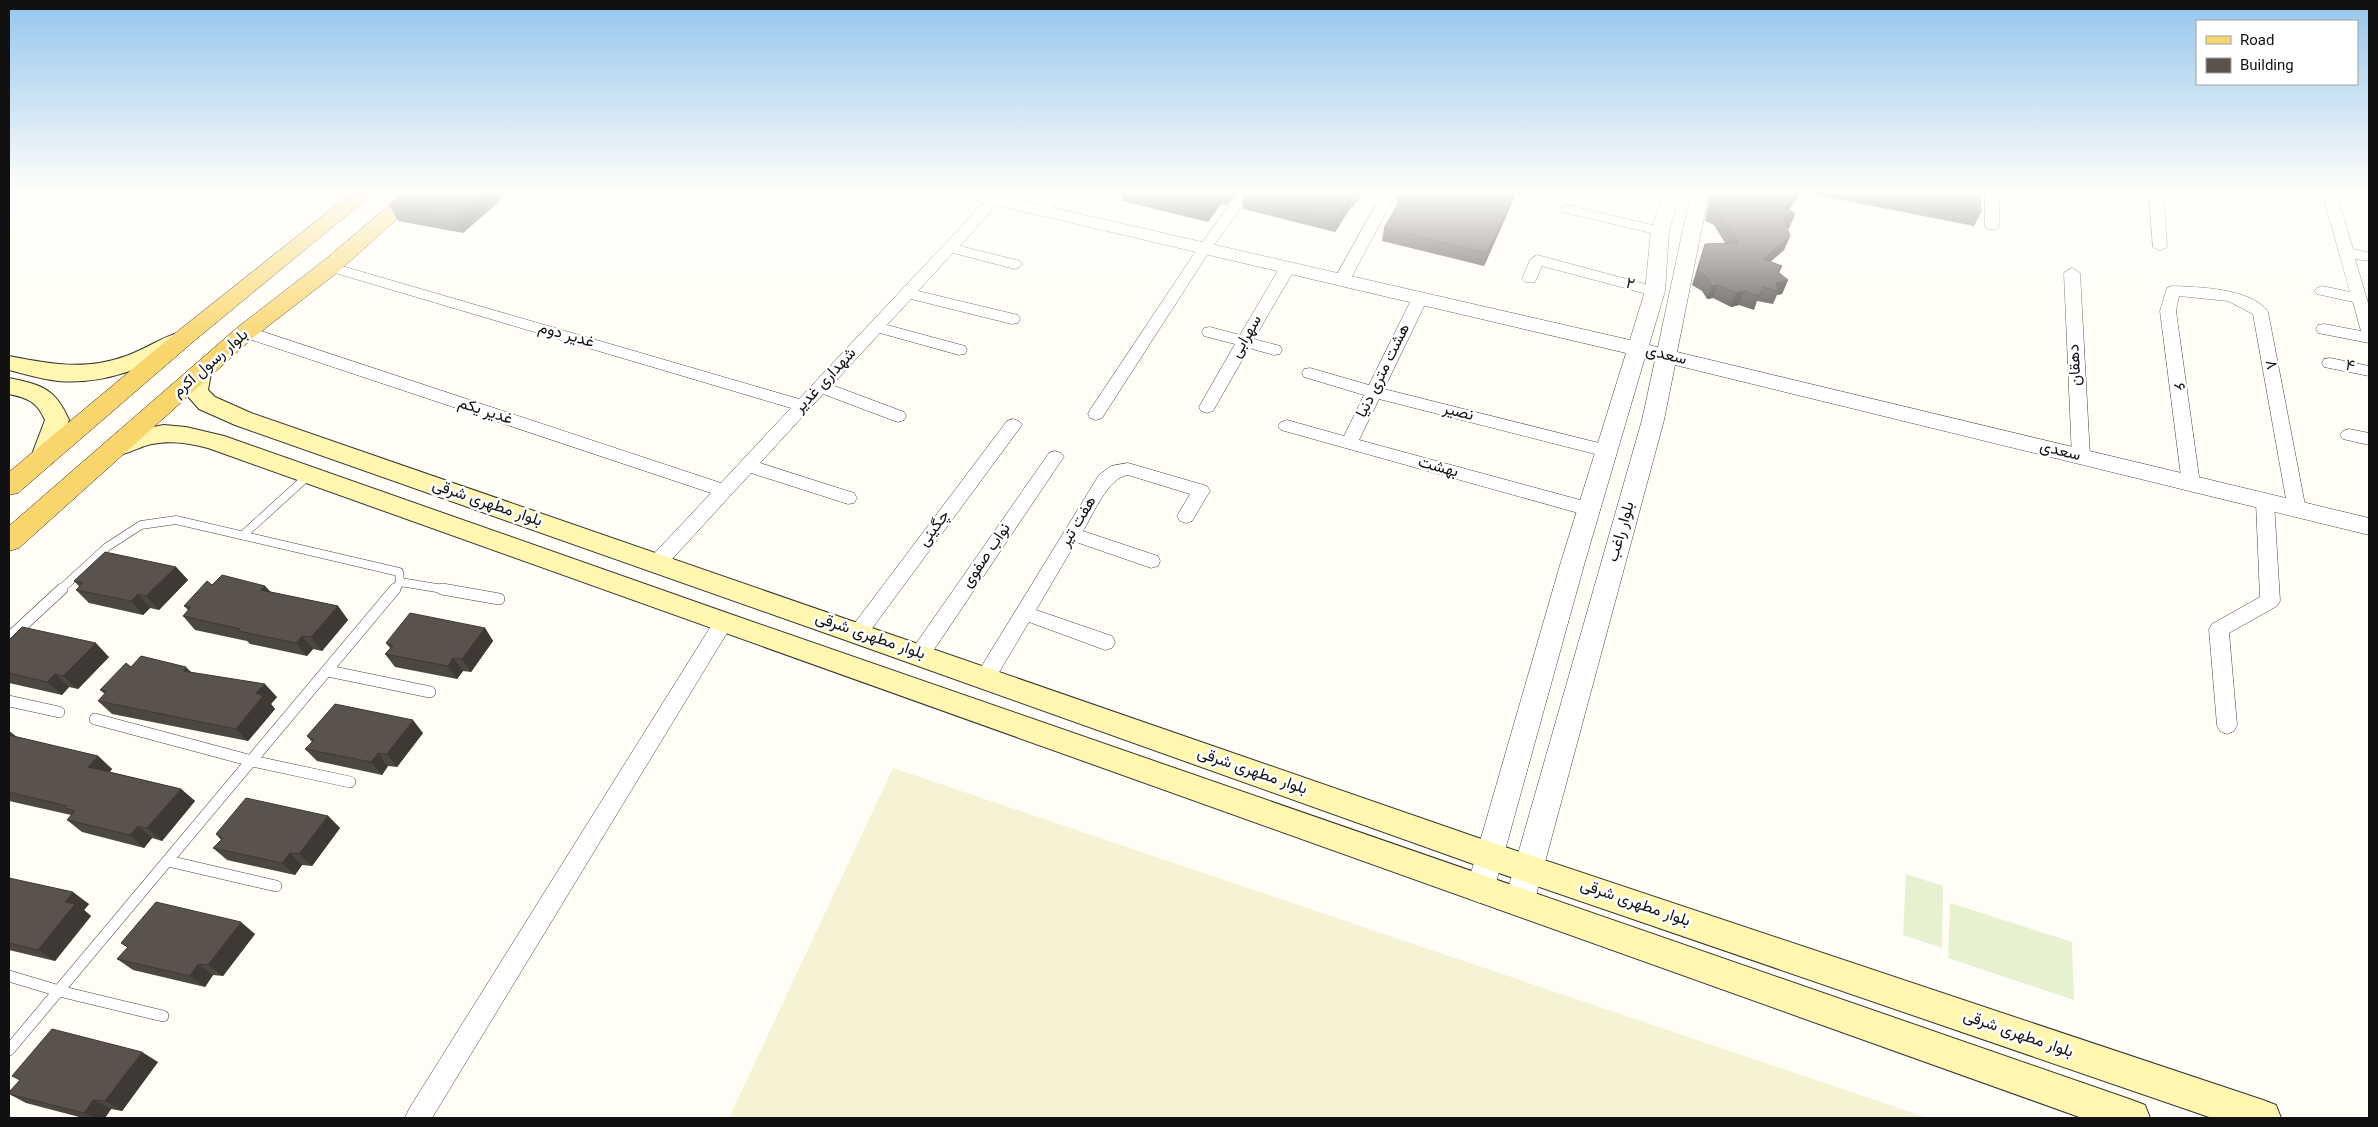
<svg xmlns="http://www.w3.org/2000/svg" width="2378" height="1127" viewBox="0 0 2378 1127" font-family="Georgia,Vazirmatn,serif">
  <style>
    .farmland { fill: #f6f3d4 }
    .pitch { fill: #e6f2cf }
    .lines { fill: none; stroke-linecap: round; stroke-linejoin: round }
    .service-far1-casing { stroke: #444; stroke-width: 9 }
    .service-casing { stroke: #444; stroke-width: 12 }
    .minor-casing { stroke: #444; stroke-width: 1 }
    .tertiary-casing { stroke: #444; stroke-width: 1 }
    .secondary-casing { stroke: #333; stroke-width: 2 }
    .primary-casing { stroke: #222; stroke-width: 1 }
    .service-far1 { stroke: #fff; stroke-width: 8 }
    .service { stroke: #fff; stroke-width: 11 }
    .minor { fill: #fff; fill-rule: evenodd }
    .tertiary { fill: #fff; fill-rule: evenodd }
    .secondary { fill: #fff6b0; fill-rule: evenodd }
    .primary { fill: #f9d66b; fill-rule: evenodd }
    .wall { fill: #4d4742 }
    .shaded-wall { fill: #3f3936 }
    .building { fill: #5a524d; stroke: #3f3936 }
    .labels { text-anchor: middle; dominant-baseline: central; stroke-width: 5; stroke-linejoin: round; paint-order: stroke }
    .street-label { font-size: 16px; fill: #111; stroke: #fff }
  </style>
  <rect width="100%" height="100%" fill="#fffdf5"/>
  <polygon class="farmland" points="893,768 1928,1118 729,1118"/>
  <g class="pitch">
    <polygon points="1906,874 1943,886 1942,948 1903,935"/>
    <polygon points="1950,903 2072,942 2074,1000 1948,958"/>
  </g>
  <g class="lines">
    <g class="service-far1-casing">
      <g id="service-far1">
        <polyline points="243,535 309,475"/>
        <polyline points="400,582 449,590"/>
        <polyline points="60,590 107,547 141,525 176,520 399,572 400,582 395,590"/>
      </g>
    </g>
    <g class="service-casing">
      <g id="service">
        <polyline points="442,589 499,599"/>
        <polyline points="9,638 62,589"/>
        <polyline points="328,671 430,692"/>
        <polyline points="9,701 59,712"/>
        <polyline points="95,719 252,761 350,782"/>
        <polyline points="168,861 276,886"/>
        <polyline points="9,976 59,991 163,1016"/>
        <polyline points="9,1050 395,589"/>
      </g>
    </g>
    <g class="minor-casing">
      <g id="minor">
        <polygon points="1051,192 1065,192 1047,213 1037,213 1035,210"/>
        <polygon points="1239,192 1253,192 1211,249 1102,418 1096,420 1090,418 1088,414 1090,410 1198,248"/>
        <polygon points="1383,192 1397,192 1350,280 1342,285 1337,283 1334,280"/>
        <polygon points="1985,192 1999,192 1999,226 1997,229 1987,229 1985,226"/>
        <polygon points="2149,192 2163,192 2167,247 2160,251 2153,247"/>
        <polygon points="2322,192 2336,192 2353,249 2369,253 2369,261 2355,259 2369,306 2369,343 2318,333 2316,329 2318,325 2324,324 2361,331 2353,302 2317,294 2314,291 2317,288 2322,286 2350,292"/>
        <polygon points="995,195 1002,199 960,246 1020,261 1023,264 1020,267 1015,269 953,253 918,291 1018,315 1020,319 1018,323 1012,324 911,299 887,325 965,346 967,350 965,354 959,355 880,333 832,385 904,412 906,416 904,420 898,422 892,420 823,394 760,463 854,493 857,498 854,503 848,504 751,473 664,568 657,570 650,568 648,563 650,558 711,493 240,336 238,332 240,328 252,328 721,483 791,408 325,270 322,267 330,262 335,264 799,399 990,196"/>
        <polygon points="1567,205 1665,228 1667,231 1660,235 1562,212 1560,209"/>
        <polygon points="1537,255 1660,288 1663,291 1660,294 1655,296 1542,266 1535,282 1525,282 1522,279 1530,260"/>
        <polygon points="1288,262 1296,267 1254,339 1280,346 1282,350 1280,354 1274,355 1249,348 1213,411 1207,413 1201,411 1199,407 1235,344 1204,336 1202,332 1204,328 1210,327 1240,335 1280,267"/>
        <polygon points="2072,268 2080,273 2090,457 2087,461 2081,463 2075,461 2072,457 2064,273"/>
        <path d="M2172,286C2198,287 2252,288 2268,312L2306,510L2303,515L2297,517L2291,515L2288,510L2253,314L2228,301L2179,296L2176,311L2200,484L2197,488L2191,490L2185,488L2182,484L2160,311L2167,288Z"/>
        <polygon points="1420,293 1425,295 1428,298 1384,389 1607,445 1613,447 1616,451 1613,455 1607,457 1379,399 1359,440 1595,504 1598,509 1595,514 1589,516 1281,430 1278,426 1281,422 1287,420 1344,436 1364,395 1304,377 1302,373 1304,369 1310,368 1369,385 1412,298 1415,295"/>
        <polygon points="2330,358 2369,366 2369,376 2324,367 2322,363 2324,359"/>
        <polygon points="1013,419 1019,421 1022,425 1019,429 865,638 858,641 851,638 848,633 851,628 1007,421"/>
        <polygon points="2349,429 2369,433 2369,445 2343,439 2340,435 2343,431"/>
        <polygon points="1055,451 1061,453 1064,457 1061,461 927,660 920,662 913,660 910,654 913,648 1049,453"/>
        <path d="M1128,463L1207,486L1210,491L1192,521L1186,523L1180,521L1177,516L1190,494L1128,475C1108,477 1093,515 1083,531L1158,556L1160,561L1158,566L1151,568L1076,542L1036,610L1112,636L1115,642L1112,648L1105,650L1029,622L992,684L985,686L978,684L975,678L978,672L1099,475L1111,466Z"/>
        <polygon points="2265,495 2271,497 2274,502 2280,601 2277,606 2229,633 2237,725 2234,731 2227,734 2220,731 2217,725 2209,629 2212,624 2260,597 2256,502 2259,497"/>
        <polygon points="723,615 730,618 733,623 730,628 432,1118 405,1118 409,1109 716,618"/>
      </g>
    </g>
    <g class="tertiary-casing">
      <polygon id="tertiary" points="953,192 984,192 1630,340 1645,291 1651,231 1663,192 1681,192 1669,231 1665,291 1649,345 1658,347 1691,192 1709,192 1677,352 2369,518 2369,535 1675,365 1664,420 1534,903 1529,912 1519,916 1509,912 1504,903 1642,420 1655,360 1645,357 1584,565 1494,890 1490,899 1480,903 1470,899 1466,890 1560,565 1626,353 962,197 956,196"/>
    </g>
    <g class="secondary-casing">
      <g id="secondary">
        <path d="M178,333L186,335L189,340L186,345C147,367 104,385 58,381C41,379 25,374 9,370V356C49,364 86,371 126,356C144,350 160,338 178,333Z"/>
        <polygon points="200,365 208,368 211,373 208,390 215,397 251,413 1490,842 2263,1100 2276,1105 2281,1118 2212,1118 1490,870 848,641 235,425 199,409 184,392 192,368"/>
        <path d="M9,378C42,385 55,388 69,420L52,463L43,466L34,463L31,457L45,420C37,402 28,398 9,394Z"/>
        <path d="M164,425L186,427L224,436L733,615L2132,1100L2145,1105L2150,1118H2082L208,448C190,443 171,440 152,444C136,447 123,459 106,454L103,448C111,434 148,428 164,425Z"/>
      </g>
    </g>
    <g class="primary-casing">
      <g id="primary">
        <polygon points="353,192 375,192 194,341 18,493 9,495 9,472 178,331"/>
        <polygon points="405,192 427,192 338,272 254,337 19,548 9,551 9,526 238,327 322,262"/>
      </g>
    </g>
    <use href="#service-far1" class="service-far1"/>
    <use href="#service" class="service"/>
    <use href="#minor" class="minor"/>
    <use href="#tertiary" class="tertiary"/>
    <use href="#secondary" class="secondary"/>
    <use href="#primary" class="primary"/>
  </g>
  <g class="wall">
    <polygon points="403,192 510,192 463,233 398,221 389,204"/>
    <polygon points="1121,192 1237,192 1227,205 1221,204 1208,222 1122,201"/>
    <polygon points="1363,192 1353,207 1351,207 1335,232 1243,209 1243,196"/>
    <polygon points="1517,192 1484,266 1382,241 1384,228 1396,207 1397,200"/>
    <polygon points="1712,192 1980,192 1981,213 1974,226 1801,192 1789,210 1795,214 1789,228 1787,229 1790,236 1784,250 1770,262 1782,266 1779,273 1788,280 1782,294 1777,295 1773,304 1757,301 1754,310 1739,305 1731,307 1713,298 1707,299 1702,291 1692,285 1705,244 1725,243 1714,225 1705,221 1709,200"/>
    <polygon points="176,567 188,580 159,610 150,608 143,615 89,603 76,590 79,586 74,581"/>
    <polygon points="212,585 265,586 271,592 338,606 348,620 322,651 313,649 307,656 250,644 247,641 195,630 183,616 188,610 184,606"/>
    <polygon points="485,628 493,641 471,672 463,671 457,679 395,667 385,654 390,648 386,643"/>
    <polygon points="9,640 109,657 78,689 69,687 62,695 9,683"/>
    <polygon points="131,667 191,672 277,697 271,704 275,709 248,741 112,714 98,701 105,694 100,690"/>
    <polygon points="9,731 17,737 98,756 112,769 110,772 181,789 195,801 162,841 152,838 144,848 82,832 67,820 71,815 9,801"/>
    <polygon points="423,733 397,767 388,766 382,775 317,761 305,749 312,742 307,736"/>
    <polygon points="328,816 340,828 312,866 302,865 295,875 227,860 213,848 221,840 216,834"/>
    <polygon points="9,878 89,904 84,910 91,916 55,961 9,950"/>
    <polygon points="255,934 223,976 213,975 205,987 133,970 117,959 128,948 121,943"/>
    <polygon points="158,1062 122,1111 111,1109 105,1118 83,1118 26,1103 9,1094 9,1092"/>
  </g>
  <g class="shaded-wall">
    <polygon points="483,192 510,192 463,233 454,216"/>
    <polygon points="1221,192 1221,204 1208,222 1208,209"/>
    <polygon points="1227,192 1237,192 1227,205"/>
    <polygon points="1356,192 1363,192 1353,207 1355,194"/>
    <polygon points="1514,192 1517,192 1484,266 1487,253"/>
    <polygon points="1797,192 1802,192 1780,221 1786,207"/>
    <polygon points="1352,194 1351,207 1335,232 1336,219"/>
    <polygon points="1795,214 1789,228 1779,231 1784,217"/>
    <polygon points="1790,236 1784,250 1757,273 1763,259"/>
    <polygon points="1788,280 1782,294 1777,295 1778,291 1776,283"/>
    <polygon points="1718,285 1713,298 1707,299 1712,286"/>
    <polygon points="1744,291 1739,305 1731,307 1736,293"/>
    <polygon points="176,567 188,580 159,610 146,596"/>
    <polygon points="265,586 276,599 261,590"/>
    <polygon points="138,594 150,608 143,615 131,601"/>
    <polygon points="338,606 348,620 322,651 311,637"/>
    <polygon points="485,628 493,641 471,672 462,659"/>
    <polygon points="302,636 313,649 307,656 296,643"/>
    <polygon points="96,643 109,657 78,689 63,676"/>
    <polygon points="453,658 463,671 457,679 448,666"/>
    <polygon points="186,667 199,680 183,671"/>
    <polygon points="55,674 69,687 62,695 47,682"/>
    <polygon points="265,684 277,697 271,704 275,709 248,741 236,729 256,693"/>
    <polygon points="413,720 423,733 397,767 387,754"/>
    <polygon points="9,731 25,744 9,737"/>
    <polygon points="378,753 388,766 382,775 371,762"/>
    <polygon points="98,756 112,769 103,779 88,767"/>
    <polygon points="181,789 195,801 162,841 147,828"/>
    <polygon points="328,816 340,828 312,866 299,854"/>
    <polygon points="138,826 152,838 144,848 130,835"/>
    <polygon points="290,853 302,865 295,875 282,863"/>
    <polygon points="73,892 89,904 84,910 91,916 55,961 38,950 65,902"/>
    <polygon points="241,922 255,934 223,976 208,965"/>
    <polygon points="198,964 213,975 205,987 190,976"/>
    <polygon points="142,1052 158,1062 122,1111 105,1101"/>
    <polygon points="93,1100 111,1109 105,1118 93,1118 84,1113"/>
  </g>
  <g class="building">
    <polygon points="403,192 483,192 454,216 389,204"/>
    <polygon points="1135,192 1221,192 1208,209"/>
    <polygon points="1247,192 1356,192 1355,194 1352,194 1336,219 1243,196"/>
    <polygon points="1402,192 1514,192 1487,253 1384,228 1400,201 1397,200"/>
    <polygon points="1713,192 1797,192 1786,207 1795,214 1784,217 1790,236 1763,259 1782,266 1778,272 1788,280 1776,283 1778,291 1763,287 1759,296 1744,291 1736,293 1718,285 1712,286 1707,277 1697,271 1705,244 1738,243 1718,212 1710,207"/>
    <polygon points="1874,192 1980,192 1981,213"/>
    <polygon points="105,552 176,567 146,596 138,594 131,601 76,590 83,583 74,581"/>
    <polygon points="222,575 265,586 261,590 338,606 311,637 302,636 296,643 238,631 240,629 183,616 191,607 184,606 207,581 212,585"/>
    <polygon points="410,613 485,628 462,659 453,658 448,666 385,654 393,646 386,643"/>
    <polygon points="22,627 96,643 63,676 55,674 47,682 9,673 9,640"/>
    <polygon points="141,656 186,667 183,671 265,684 256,693 263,696 236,729 98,701 107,691 100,690 126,663 131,667"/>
    <polygon points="335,704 413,720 387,754 378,753 371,762 305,749 314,740 307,736"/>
    <polygon points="9,735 98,756 88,767 181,789 147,828 138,826 130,835 67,820 75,811 65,808 67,806 9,792"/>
    <polygon points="246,798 328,816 299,854 290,853 282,863 213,848 223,838 216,834"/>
    <polygon points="9,878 73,892 65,902 75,904 38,950 9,943"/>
    <polygon points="156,902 241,922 208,965 198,964 190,976 117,959 128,947 121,943"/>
    <polygon points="52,1029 142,1052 105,1101 93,1100 84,1113 9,1094 9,1092 20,1080 12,1076"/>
  </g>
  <linearGradient id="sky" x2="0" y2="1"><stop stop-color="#95c6ee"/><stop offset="0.55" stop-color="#fffefa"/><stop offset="1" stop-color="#fffefa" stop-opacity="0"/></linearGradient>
  <rect width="2378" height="349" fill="url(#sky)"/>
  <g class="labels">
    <g class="street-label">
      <text transform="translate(1630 285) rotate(15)">۲</text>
      <text transform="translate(566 336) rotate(16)">غدیر دوم</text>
      <text transform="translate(1247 337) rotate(-60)">سهرابی</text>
      <text transform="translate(1666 356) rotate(14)">سعدی</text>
      <text transform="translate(211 364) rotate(-41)">بلوار رسول اکرم</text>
      <text transform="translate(2076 365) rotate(-93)">دهقان</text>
      <text transform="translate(2270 365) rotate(79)">۸</text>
      <text transform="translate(2350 367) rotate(11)">۴</text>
      <text transform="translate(1384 371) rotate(-64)">هشت متری دنیا</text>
      <text transform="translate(826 381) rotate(-47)">شهداری غدیر</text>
      <text transform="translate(2178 387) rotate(83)">۶</text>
      <text transform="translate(485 412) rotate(18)">غدیر یکم</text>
      <text transform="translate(1458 413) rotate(14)">نصیر</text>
      <text transform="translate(2060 452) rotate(14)">سعدی</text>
      <text transform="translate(1438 468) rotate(15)">بهشت</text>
      <text transform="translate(487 504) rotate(19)">بلوار مطهری شرقی</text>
      <text transform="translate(1079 522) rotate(-59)">هفت تیر</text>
      <text transform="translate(935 529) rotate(-53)">چگینی</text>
      <text transform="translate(1622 532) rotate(-74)">بلوار راغب</text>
      <text transform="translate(987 556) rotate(-56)">نواب صفوی</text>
      <text transform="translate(870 637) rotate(19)">بلوار مطهری شرقی</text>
      <text transform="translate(1252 772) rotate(19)">بلوار مطهری شرقی</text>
      <text transform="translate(1635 904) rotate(19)">بلوار مطهری شرقی</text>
      <text transform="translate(2018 1035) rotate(19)">بلوار مطهری شرقی</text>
    </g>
  </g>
  <rect width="2378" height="1127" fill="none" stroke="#111111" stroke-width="20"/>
  <rect x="2196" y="20" width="162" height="65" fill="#ffffff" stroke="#a0a0a0"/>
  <rect x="2206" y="36" width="25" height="8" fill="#f9d66b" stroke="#a0a0a0"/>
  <text x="2240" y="45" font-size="15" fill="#111111">Road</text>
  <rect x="2206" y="58" width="25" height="15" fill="#5a524d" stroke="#a0a0a0"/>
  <text x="2240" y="70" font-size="15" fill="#111111">Building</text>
</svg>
